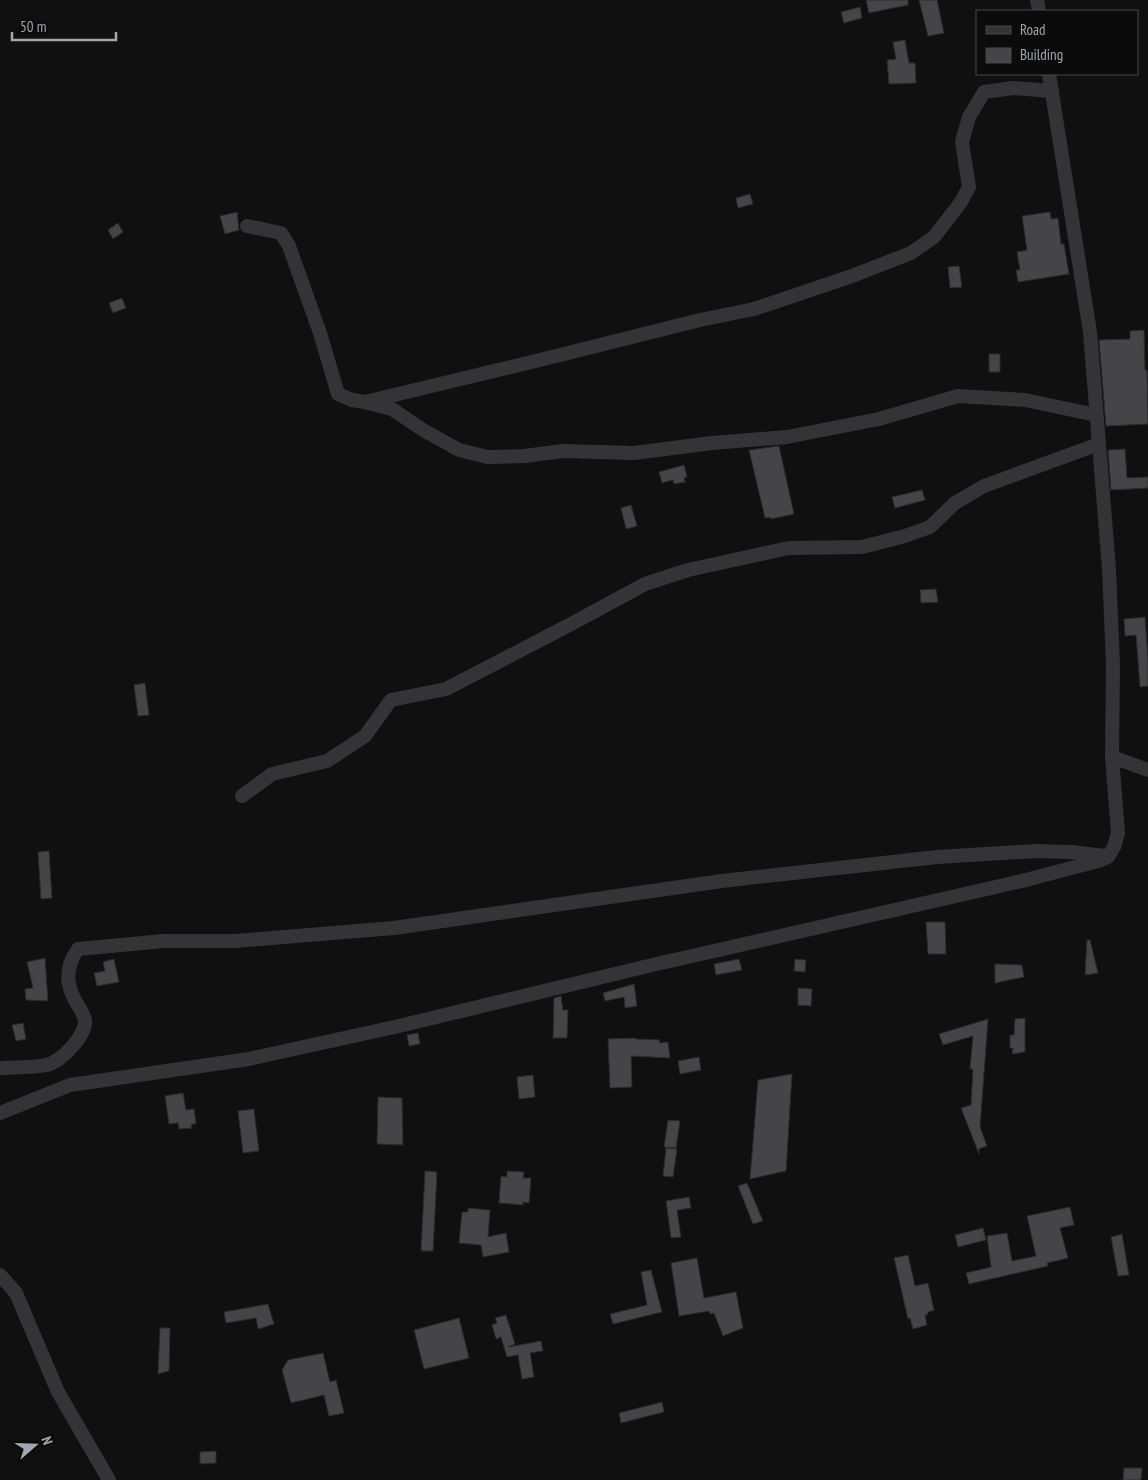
<svg xmlns="http://www.w3.org/2000/svg" width="1148" height="1480" viewBox="0 0 1148 1480" font-family="'PT Sans Narrow',sans-serif">
  <style>
    .building { fill: #444549; stroke: #2a2a2d }
    .lines { fill: none; stroke-linecap: round; stroke-linejoin: round }
    .street { stroke: #333438; stroke-width: 14 }
  </style>
  <rect width="100%" height="100%" fill="#101011"/>
  <g class="building">
    <polygon points="866,0 908,0 908,5 869,13"/>
    <polygon points="919,0 937,0 944,33 928,36"/>
    <polygon points="860,7 862,18 844,23 841,12"/>
    <polygon points="905,40 909,63 915,63 916,83 889,84 887,60 896,59 893,42"/>
    <polygon points="750,194 753,204 738,208 736,198"/>
    <polygon points="237,212 239,230 225,234 220,216"/>
    <polygon points="1050,212 1051,219 1058,218 1061,244 1064,244 1069,274 1018,282 1016,270 1020,270 1017,252 1027,250 1022,216"/>
    <polygon points="118,223 123,232 113,239 108,230"/>
    <polygon points="959,266 962,287 950,288 948,267"/>
    <polygon points="122,298 126,308 113,313 109,303"/>
    <polygon points="1144,330 1145,370 1147,370 1148,424 1106,426 1099,340 1130,339 1130,331"/>
    <rect x="989" y="354" width="11" height="18"/>
    <polygon points="779,446 794,514 771,519 770,517 765,518 749,450"/>
    <polygon points="1125,449 1127,478 1148,477 1148,488 1111,490 1108,450"/>
    <polygon points="684,465 687,477 684,478 685,482 674,484 673,480 662,483 659,472"/>
    <polygon points="922,490 925,500 895,508 892,497"/>
    <polygon points="631,505 637,526 626,529 621,508"/>
    <polygon points="936,589 938,602 921,603 920,590"/>
    <polygon points="1145,617 1148,659 1148,686 1140,687 1136,635 1125,636 1124,619"/>
    <polygon points="145,683 149,715 138,716 134,685"/>
    <polygon points="49,851 52,898 41,899 38,852"/>
    <polygon points="926,922 945,922 946,954 928,954"/>
    <polygon points="1087,940 1090,940 1098,973 1085,975"/>
    <polygon points="45,958 48,1001 26,1000 25,989 33,988 27,962"/>
    <polygon points="114,959 119,982 97,986 94,973 105,971 103,962"/>
    <polygon points="739,959 742,970 716,975 714,964"/>
    <polygon points="795,959 806,960 805,972 794,971"/>
    <polygon points="995,964 1022,965 1024,977 995,983"/>
    <polygon points="634,984 637,1006 625,1008 624,997 605,1001 603,993"/>
    <polygon points="798,988 812,989 811,1006 798,1005"/>
    <polygon points="561,996 563,1010 568,1010 567,1038 553,1038 554,998"/>
    <polygon points="1025,1018 1025,1052 1012,1054 1013,1048 1010,1048 1010,1035 1014,1035 1015,1019"/>
    <polygon points="988,1019 980,1127 987,1146 979,1149 979,1154 961,1108 971,1105 973,1069 970,1069 973,1036 943,1045 939,1034"/>
    <polygon points="23,1023 26,1039 16,1041 12,1025"/>
    <polygon points="418,1033 420,1044 409,1046 407,1035"/>
    <polygon points="636,1038 636,1039 660,1040 659,1043 668,1042 670,1058 631,1056 632,1087 610,1088 608,1039"/>
    <polygon points="699,1057 701,1070 680,1074 678,1061"/>
    <polygon points="792,1074 786,1171 750,1179 758,1080"/>
    <polygon points="533,1075 535,1097 519,1099 517,1077"/>
    <polygon points="183,1093 186,1110 194,1109 196,1124 191,1124 192,1128 179,1129 178,1123 169,1124 165,1096"/>
    <polygon points="378,1097 402,1098 403,1145 377,1144"/>
    <polygon points="254,1109 259,1151 243,1153 238,1111"/>
    <polygon points="668,1120 680,1121 676,1148 664,1147"/>
    <polygon points="666,1148 677,1149 673,1177 663,1176"/>
    <polygon points="425,1171 437,1172 433,1251 421,1251"/>
    <polygon points="507,1171 524,1172 523,1178 531,1178 529,1203 523,1202 523,1205 499,1203 501,1176 507,1177"/>
    <polygon points="747,1183 763,1221 753,1224 738,1186"/>
    <polygon points="689,1197 691,1208 677,1210 681,1237 671,1238 666,1201"/>
    <polygon points="1070,1207 1074,1225 1060,1228 1068,1258 1047,1263 1048,1266 969,1284 966,1273 991,1267 987,1236 1007,1233 1012,1261 1036,1256 1027,1216"/>
    <polygon points="468,1208 490,1210 488,1237 506,1233 509,1252 483,1257 481,1245 459,1243 462,1212 468,1212"/>
    <polygon points="983,1228 986,1240 958,1247 955,1235"/>
    <polygon points="1122,1234 1129,1275 1118,1276 1111,1237"/>
    <polygon points="908,1255 915,1286 928,1283 934,1310 928,1312 928,1314 925,1315 927,1325 913,1329 910,1318 908,1319 894,1258"/>
    <polygon points="697,1258 704,1298 736,1292 743,1328 723,1336 714,1313 710,1314 709,1311 679,1316 671,1263"/>
    <polygon points="651,1270 662,1312 613,1324 610,1314 647,1305 641,1272"/>
    <polygon points="268,1304 274,1324 258,1329 256,1318 226,1323 224,1312"/>
    <polygon points="506,1315 515,1344 508,1347 541,1341 543,1351 530,1353 534,1377 522,1379 518,1355 507,1357 501,1337 496,1339 492,1325 497,1323 495,1318"/>
    <polygon points="459,1318 469,1358 424,1369 414,1330"/>
    <polygon points="160,1328 170,1328 169,1371 158,1374"/>
    <polygon points="323,1353 330,1382 336,1380 344,1413 329,1416 324,1395 291,1403 282,1370 288,1360"/>
    <polygon points="662,1402 664,1412 621,1423 619,1413"/>
    <polygon points="216,1451 216,1463 200,1464 200,1452"/>
    <polygon points="1124,1468 1142,1468 1141,1480 1123,1480"/>
  </g>
  <g class="lines">
    <g class="street">
      <polyline points="1037,0 1039,11"/>
      <polyline points="247,226 281,233 289,246 320,333 338,394 352,400 365,402 544,359 700,320 754,309 852,276 911,253 934,237 961,202 969,187 962,142 969,117 984,92 1013,88 1052,91"/>
      <polyline points="368,403 392,409 423,430 459,450 487,457 524,456 563,451 634,453 712,443 787,437 879,419 958,396 1025,400 1096,415"/>
      <polyline points="1112,757 1148,770"/>
      <polyline points="242,796 272,774 327,761 365,736 391,700 446,689 573,623 645,584 688,570 789,548 862,547 905,536 930,527 955,503 984,486 1099,444"/>
      <path d="M0,1068C15,1067 32,1068 46,1065C60,1063 87,1035 85,1020C83,1011 76,1004 73,996C65,979 68,963 78,949L164,941H235L394,928L722,881L937,857L1036,851L1071,852L1105,856"/>
      <polyline points="0,1113 70,1085 249,1059 399,1026 648,966 1022,881 1098,861 1108,857 1114,847 1118,833 1112,757 1113,665 1109,569 1090,332 1049,74"/>
      <polyline points="0,1275 16,1293 58,1392 109,1480"/>
    </g>
  </g>
  <rect x="976" y="10" width="162" height="65" fill="#0b0b0c" stroke="#47494e"/>
  <rect x="986" y="26" width="25" height="8" fill="#333438" stroke="#47494e"/>
  <text x="1020" y="35" font-size="15" fill="#a2a6b1">Road</text>
  <rect x="986" y="48" width="25" height="15" fill="#444549" stroke="#47494e"/>
  <text x="1020" y="60" font-size="15" fill="#a2a6b1">Building</text>
  <g transform="translate(35 1445) rotate(70)" stroke="#0b0b0c" stroke-width="4" paint-order="stroke">
  <path d="M0-4L9 19L0 12L-9 19Z" fill="#a2a6b1"/>
  <text y="-8" font-size="14" font-weight="bold" text-anchor="middle" fill="#a2a6b1">N</text>
  </g>
  <path d="M12 32v8h104v-8" fill="none" stroke="#a2a6b1" stroke-width="2.5"/>
  <text x="20" y="32" font-size="15" fill="#a2a6b1" stroke="#0b0b0c" stroke-width="4" paint-order="stroke">50 m</text>
</svg>
